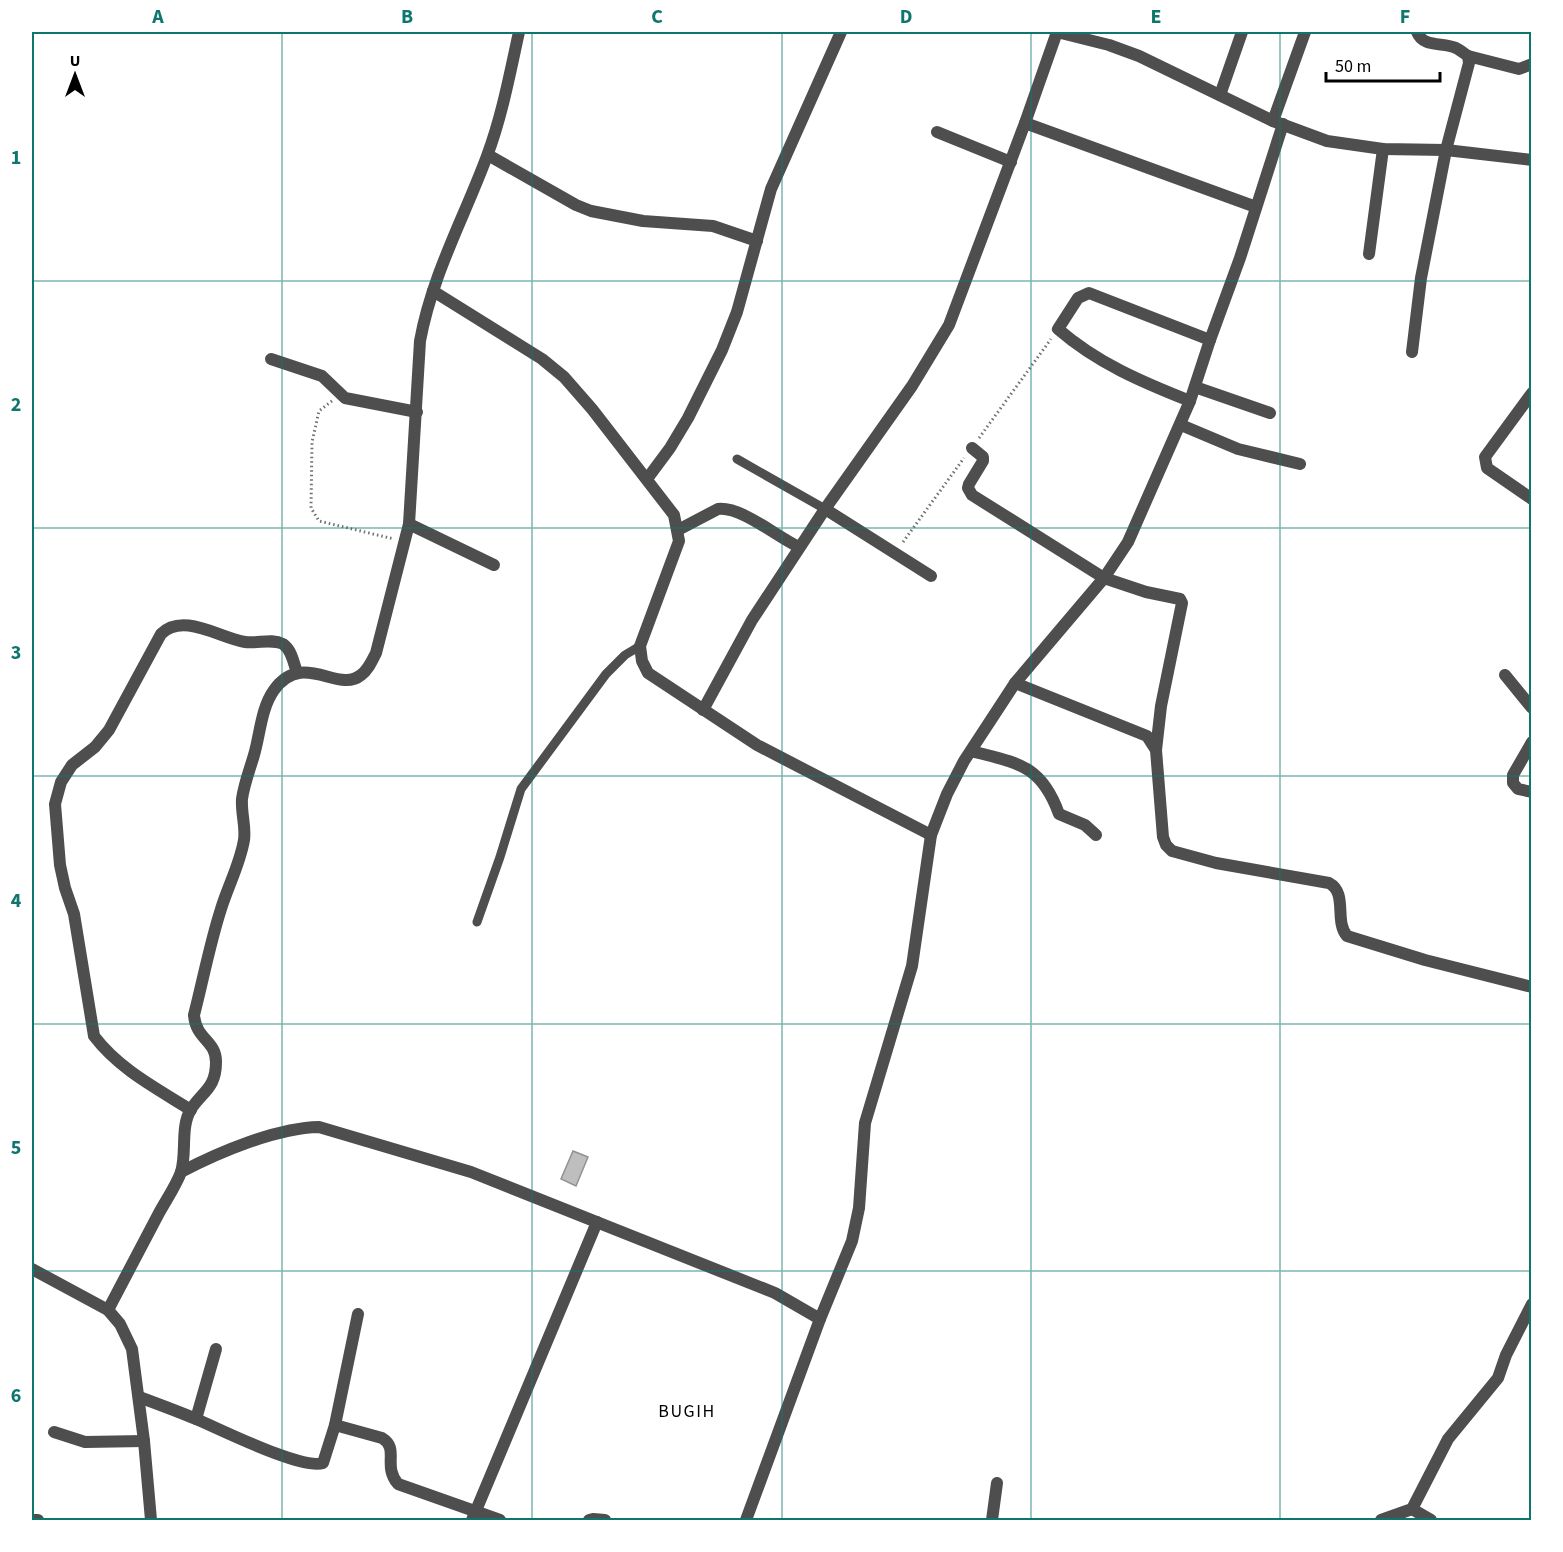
<svg xmlns="http://www.w3.org/2000/svg" width="1563" height="1552" viewBox="0 0 1563 1552" font-family="'Source Sans 3',sans-serif">
  <style>
    .building { fill: #bebebe; stroke: #929292; stroke-width: 1.5 }
    .lines { fill: none; stroke-linecap: round; stroke-linejoin: round }
    .path { stroke: #707070; stroke-width: 3; stroke-dasharray: 1.5 3; stroke-linecap: butt }
    .service { stroke: #4e4e4e; stroke-width: 9 }
    .minor { stroke: #4e4e4e; stroke-width: 12 }
    .tertiary { stroke: #4e4e4e; stroke-width: 12 }
    .grid { fill: none; stroke: #0f766e; stroke-width: 1.5; stroke-opacity: 0.55 }
    .labels { text-anchor: middle; dominant-baseline: central; stroke-width: 4.5; stroke-linejoin: round; paint-order: stroke }
    .quarter-label { font-size: 18px; letter-spacing: 1.5px; fill: #000; stroke: #fff }
    .neatline { fill: none; stroke: #0f766e; stroke-width: 2 }
    .grid-label { font-size: 20px; text-anchor: middle; font-weight: bold; fill: #0f766e }
  </style>
  <rect width="100%" height="100%" fill="#fff"/>
  <polygon class="building" points="573,1151 588,1157 576,1186 561,1179"/>
  <g class="lines">
    <g class="path">
      <polyline points="332,401 319,411 312,442 311,508 319,521 394,539"/>
      <polyline points="979,438 1051,339"/>
      <polyline points="903,542 964,458"/>
    </g>
    <g class="service">
      <polyline points="737,459 825,509"/>
      <polyline points="477,922 500,857 521,789 606,674 625,655 640,646"/>
    </g>
    <g class="minor">
      <polyline points="1468,56 1519,69 1532,64"/>
      <polyline points="1220,95 1242,32"/>
      <polyline points="1273,121 1305,32"/>
      <polyline points="1025,123 1256,207"/>
      <polyline points="937,132 1011,162"/>
      <polyline points="488,155 576,205 591,211 643,221 713,226 757,241"/>
      <polyline points="1369,254 1383,149"/>
      <polyline points="433,291 542,359 564,377 592,409 674,515 679,541 640,646 642,661 648,673 757,745 931,835"/>
      <path d="M1412,352L1421,278L1446,150L1469,63L1468,56C1465,54 1460,50 1456,48C1443,42 1423,48 1417,32"/>
      <polyline points="271,359 322,376 345,398 417,412"/>
      <polyline points="1195,387 1270,413"/>
      <polyline points="1532,393 1485,457 1487,468 1532,499"/>
      <path d="M1190,401C1142,382 1097,363 1058,329L1078,298L1089,293L1210,340"/>
      <polyline points="1181,425 1238,449 1300,464"/>
      <polyline points="972,448 983,457 983,461 969,484 968,488 972,495 1104,578 1146,592 1180,599 1182,603 1161,706 1156,750"/>
      <polyline points="647,479 670,448 688,418 722,350 737,312 771,189 841,32"/>
      <polyline points="825,509 931,576"/>
      <polyline points="409,524 494,565"/>
      <path d="M678,530L718,509C741,506 777,537 799,547"/>
      <polyline points="1505,675 1532,708"/>
      <path d="M1015,683L1147,736L1156,750L1163,837L1166,845L1172,851L1216,863L1329,883C1348,893 1334,921 1347,936L1425,960L1532,987"/>
      <polyline points="703,710 752,620 825,509 912,386 949,325 1025,123 1057,32"/>
      <polyline points="1532,742 1513,775 1513,783 1518,789 1532,792"/>
      <path d="M971,751C1017,763 1041,764 1059,814L1085,825L1096,835"/>
      <path d="M191,1110C156,1088 119,1069 94,1036L74,914L65,888L60,865L55,804L61,782L72,765L95,747L109,730L161,634C183,612 220,638 245,642C258,644 271,638 283,644C292,650 294,664 297,673"/>
      <path d="M181,1172C219,1152 276,1128 319,1127L471,1172L775,1293L820,1319"/>
      <polyline points="32,1269 108,1310 120,1324 132,1349 144,1441 151,1520"/>
      <path d="M108,1310C125,1278 142,1245 159,1213C166,1200 176,1186 181,1172C187,1153 180,1127 191,1109C203,1091 216,1088 216,1062C216,1040 196,1040 194,1015C203,980 210,943 221,909C228,886 240,864 244,840C246,827 241,813 242,799C244,784 250,769 254,755C260,735 261,708 274,690C303,650 338,694 361,675C368,670 372,661 376,653L409,524L420,341C432,275 464,218 487,156C502,116 510,73 519,32"/>
      <path d="M139,1397C158,1404 177,1411 196,1419C220,1429 301,1470 323,1463L335,1425L358,1314"/>
      <polyline points="196,1419 216,1349"/>
      <path d="M335,1425L382,1438C400,1449 382,1465 398,1484L500,1520"/>
      <polyline points="54,1432 85,1442 144,1441"/>
      <polyline points="1412,1509 1431,1520"/>
      <polyline points="32,1520 38,1520"/>
      <polyline points="472,1520 597,1222"/>
      <polyline points="589,1520 593,1519 605,1520"/>
      <polyline points="746,1520 820,1319 852,1241 859,1208 865,1123 912,966 931,835 947,794 964,761 1015,683 1104,578 1128,542 1190,401 1210,340 1240,258 1283,124"/>
      <polyline points="992,1520 997,1483"/>
      <polyline points="1381,1520 1412,1509 1448,1439 1498,1378 1506,1355 1532,1304"/>
    </g>
    <polyline class="tertiary" points="1057,32 1109,45 1139,56 1273,121 1327,141 1383,149 1446,150 1532,160"/>
  </g>
  <path class="grid" d="M282,32V1520M532,32V1520M782,32V1520M1031,32V1520M1280,32V1520M32,281H1532M32,528H1532M32,776H1532M32,1024H1532M32,1271H1532"/>
  <g class="labels">
    <g class="quarter-label">
      <text x="687" y="1411">BUGIH</text>
    </g>
  </g>
  <rect width="1563" height="1552" fill="none" stroke="#ffffff" stroke-width="66"/>
  <g transform="translate(75 75)" stroke="#ffffff" stroke-width="4.5" paint-order="stroke">
  <path d="M0-4.5L10 22L0 15L-10 22Z" fill="#000000"/>
  <text y="-9" font-size="16" font-weight="bold" text-anchor="middle" fill="#000000">U</text>
  </g>
  <path d="M1326 72v9h114v-9" fill="none" stroke="#000000" stroke-width="3"/>
  <text x="1335" y="72" font-size="18" fill="#000000" stroke="#ffffff" stroke-width="4.5" paint-order="stroke">50 m</text>
  <rect x="33" y="33" width="1497" height="1486" class="neatline"/>
  <g class="grid-label">
    <text x="158" y="23">A</text>
    <text x="407" y="23">B</text>
    <text x="657" y="23">C</text>
    <text x="906" y="23">D</text>
    <text x="1156" y="23">E</text>
    <text x="1405" y="23">F</text>
    <text x="16" y="164">1</text>
    <text x="16" y="411">2</text>
    <text x="16" y="659">3</text>
    <text x="16" y="907">4</text>
    <text x="16" y="1154">5</text>
    <text x="16" y="1402">6</text>
  </g>
</svg>
